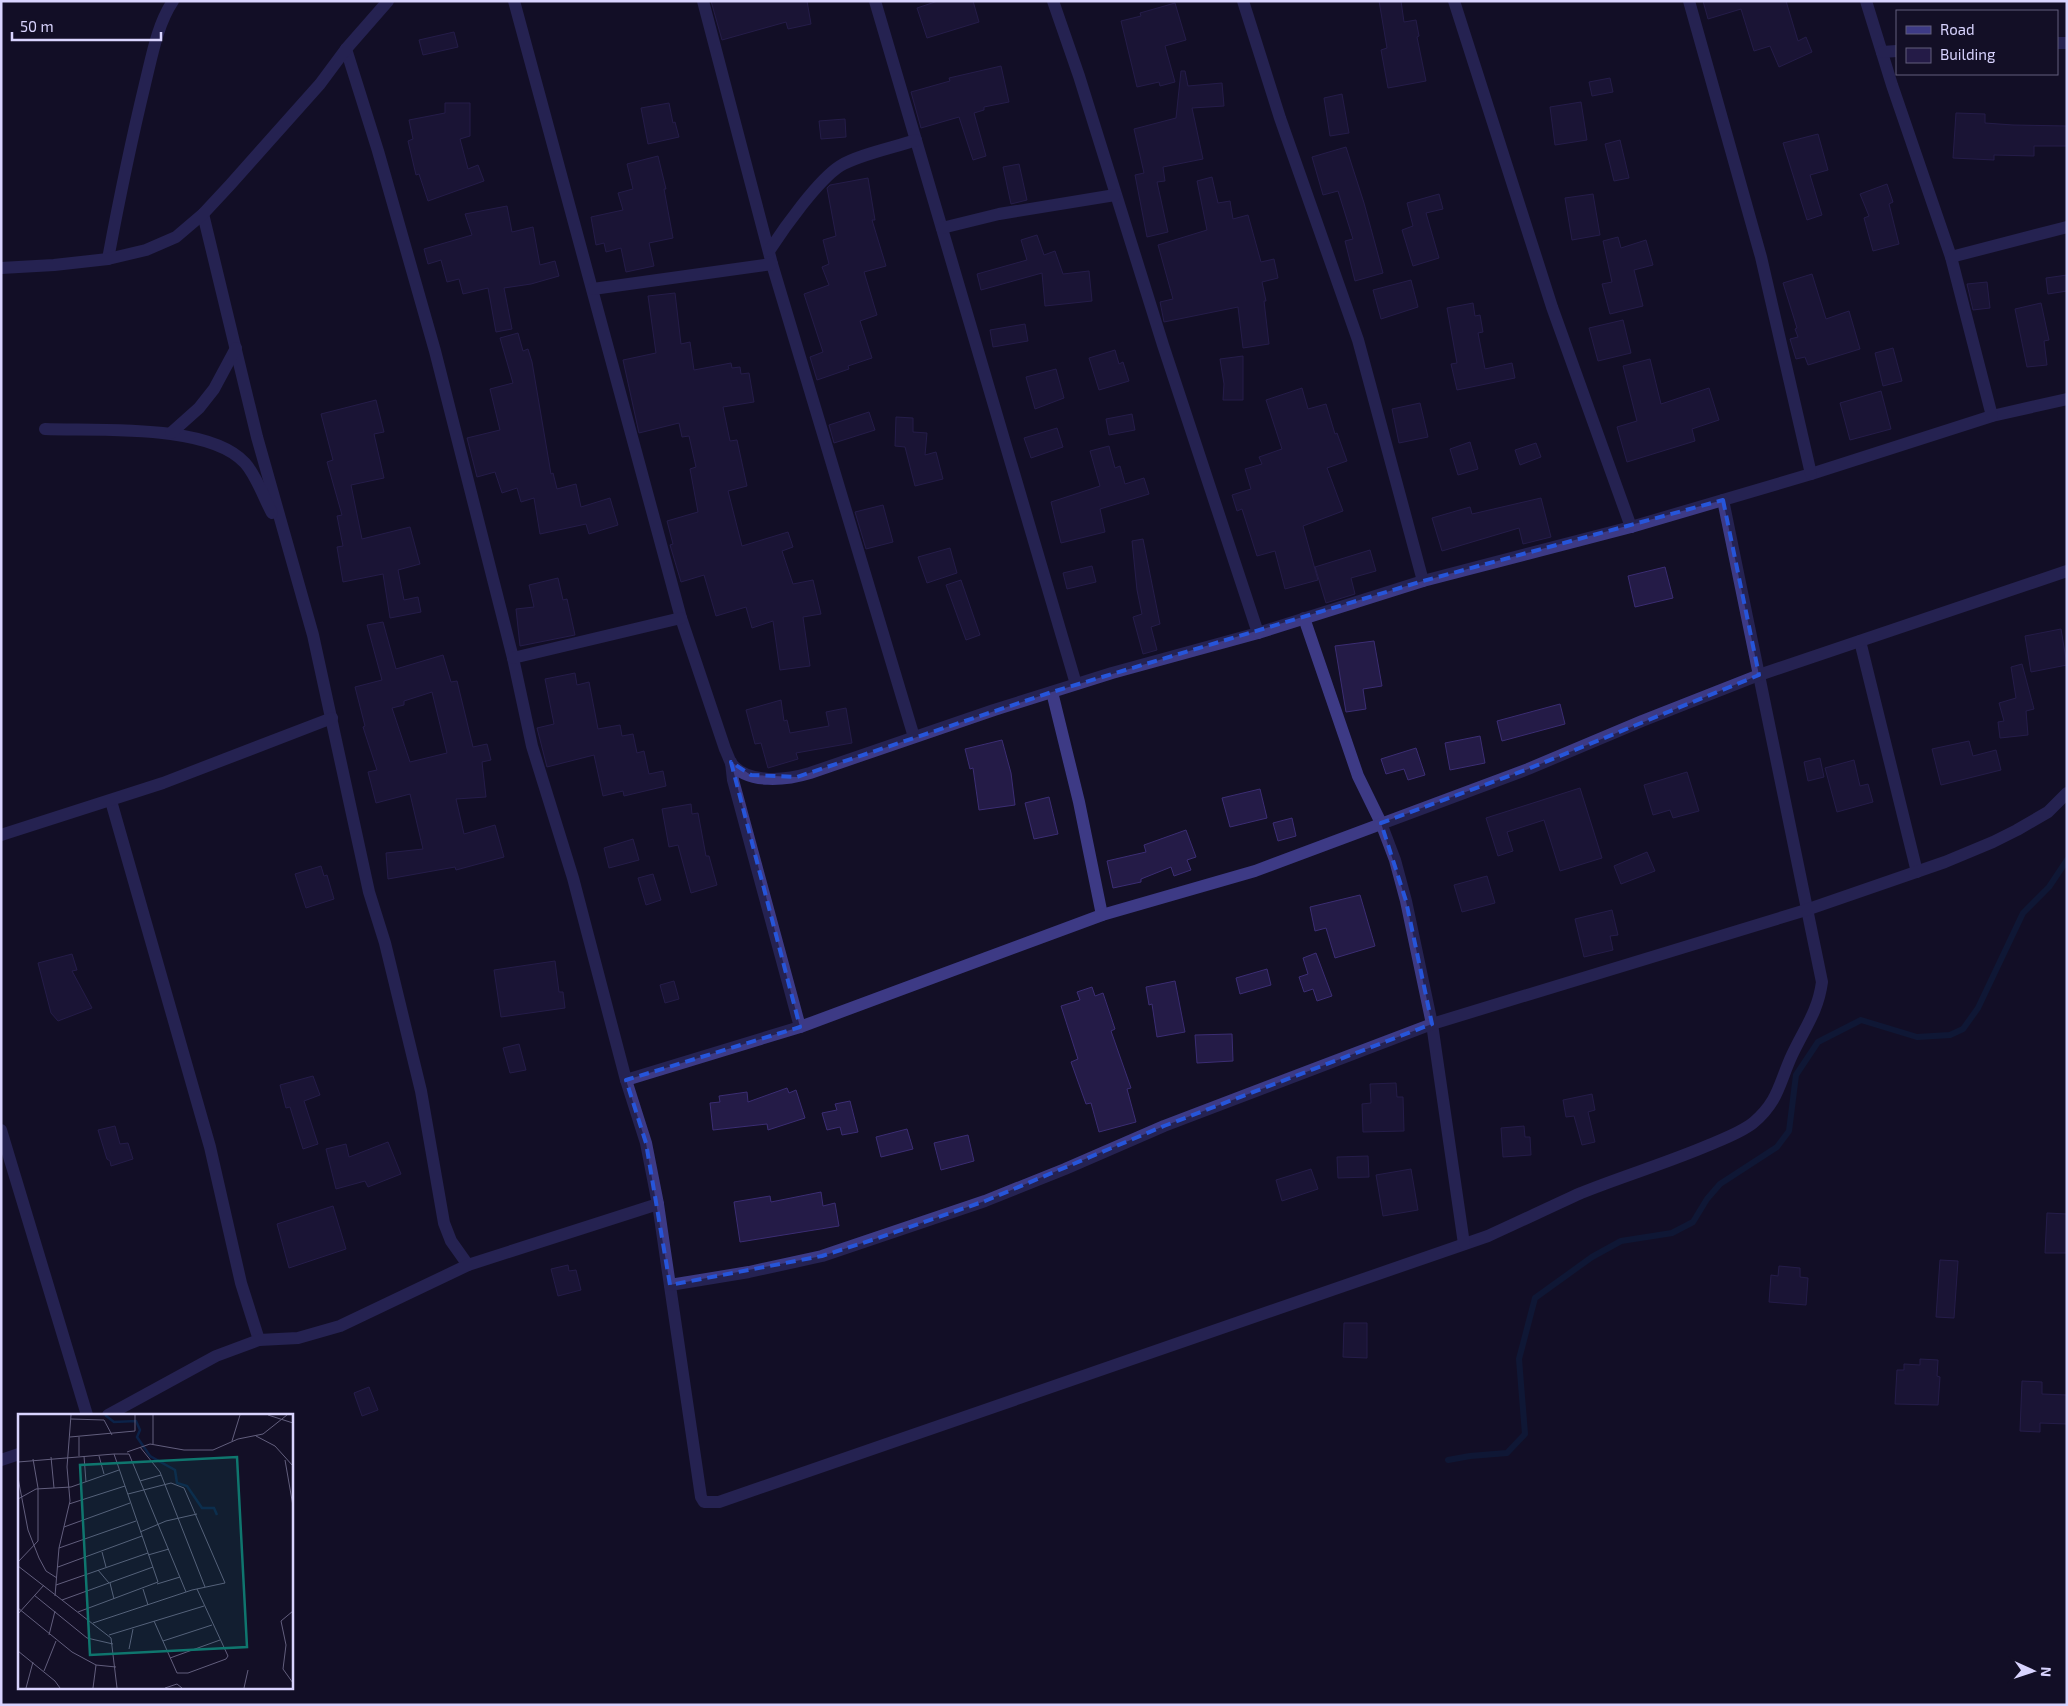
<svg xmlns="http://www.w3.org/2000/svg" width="2068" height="1706" viewBox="0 0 2068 1706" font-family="'Exo 2',sans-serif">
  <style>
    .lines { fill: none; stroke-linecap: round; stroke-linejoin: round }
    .stream { stroke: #0c2248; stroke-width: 6 }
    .building { fill: #241b47; stroke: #3b2d73; fill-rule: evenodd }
    .street { stroke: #3d3a85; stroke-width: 12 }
    .marked { fill: none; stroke: #2655da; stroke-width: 4; stroke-dasharray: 10 6; stroke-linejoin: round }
    .inset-river { fill: none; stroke: #0c2248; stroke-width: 2.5 }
    .inset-road { fill: none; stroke: #625e7d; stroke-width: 1 }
    .view { fill: #0f766e; fill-opacity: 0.15; stroke: #0f766e; stroke-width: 2.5 }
    .inset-edge { fill: none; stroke: #d9d4ff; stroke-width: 2.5 }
  </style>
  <rect width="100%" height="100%" fill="#130f26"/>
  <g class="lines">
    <polyline class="stream" points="1448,1460 1470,1456 1507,1453 1525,1434 1519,1359 1535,1298 1592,1257 1621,1241 1672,1233 1693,1222 1707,1199 1720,1184 1777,1147 1789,1131 1796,1075 1818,1042 1861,1020 1917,1037 1950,1035 1963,1029 1978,1008 2023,913 2049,887 2067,860"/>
  </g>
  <g class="building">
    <polygon points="711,1 807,1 811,24 788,29 786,22 722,40"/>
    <polygon points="938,1 973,1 979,22 927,38 917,8"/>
    <polygon points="1379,1 1401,1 1404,22 1416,20 1419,36 1417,37 1426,81 1388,88 1381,50 1387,48"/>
    <polygon points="1703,1 1786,1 1798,41 1806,37 1812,52 1779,67 1770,46 1754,51 1741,9 1708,19"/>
    <polygon points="1175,3 1186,40 1165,46 1175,82 1160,86 1159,82 1137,87 1121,21 1141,16 1140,13"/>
    <polygon points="454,32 458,47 423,55 419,40"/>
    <polygon points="1001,66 1009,102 984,107 984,110 974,113 986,156 973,160 959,117 921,128 911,92 950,81 949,78"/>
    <polygon points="1181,71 1185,71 1188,86 1222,83 1224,106 1192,108 1203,159 1163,167 1165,181 1157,182 1168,232 1147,237 1135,175 1144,173 1134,129 1176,118"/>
    <polygon points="1610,78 1613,92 1592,96 1589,82"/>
    <polygon points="1342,94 1349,133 1330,136 1324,98"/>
    <polygon points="1581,102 1587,140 1555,145 1550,107"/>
    <polygon points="445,103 470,103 470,136 460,139 468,169 478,165 484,181 428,201 419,174 416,175 408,141 413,139 409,120 445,113"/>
    <polygon points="669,103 673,123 675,122 679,137 648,144 641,108"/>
    <polygon points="1956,113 1985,114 1985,123 2013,125 2067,126 2067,146 2034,146 2034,156 1994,155 1994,160 1953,158"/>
    <polygon points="845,119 846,137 821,139 819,121"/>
    <polygon points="1818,134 1828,170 1810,175 1822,215 1807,220 1783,143"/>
    <polygon points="1620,140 1629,178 1614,181 1605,144"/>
    <polygon points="1346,147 1364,203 1383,273 1355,281 1345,241 1353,239 1338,191 1323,195 1312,157"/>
    <polygon points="658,156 666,189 664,189 673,238 649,243 654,266 626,272 621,248 606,252 604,243 596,245 591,217 623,210 618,193 633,189 627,164"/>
    <polygon points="1019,164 1027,200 1011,204 1003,167"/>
    <polygon points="1212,177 1218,203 1230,201 1233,219 1248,215 1261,262 1274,259 1278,278 1262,282 1266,301 1264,301 1269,344 1243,348 1238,307 1164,322 1160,302 1173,299 1158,245 1207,230 1197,181"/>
    <polygon points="868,178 875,220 872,220 886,266 864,272 877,315 860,321 872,358 848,366 849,369 817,380 810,357 823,352 804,294 829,285 822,267 829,264 823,240 836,236 827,188 830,185"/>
    <polygon points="1887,184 1893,202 1889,204 1899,244 1873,251 1864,218 1869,216 1860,194"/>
    <polygon points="1439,194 1443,209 1426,213 1439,258 1413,266 1402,230 1413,226 1407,203"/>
    <polygon points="1593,194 1600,235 1572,240 1565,198"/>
    <polygon points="507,206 512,232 533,227 540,265 555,261 559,276 531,284 504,288 512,329 496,332 488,288 463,294 459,279 447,282 441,260 428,264 424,249 472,235 465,214"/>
    <polygon points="1037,235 1044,255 1055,251 1063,274 1089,271 1092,301 1045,306 1042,273 981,290 977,274 1027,260 1021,240"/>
    <polygon points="1618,237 1621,248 1646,240 1653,265 1634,270 1643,306 1610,314 1602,284 1612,282 1603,241"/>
    <polygon points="1812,274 1826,319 1849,311 1860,349 1808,365 1805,357 1796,359 1790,339 1798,337 1795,329 1797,328 1783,283"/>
    <polygon points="2067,275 2067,291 2048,294 2046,278"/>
    <polygon points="1411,280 1418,307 1381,319 1373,290"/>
    <polygon points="1987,282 1990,308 1973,310 1967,284"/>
    <polygon points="675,293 681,344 690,342 694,370 731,363 732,368 740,367 741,374 749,373 754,402 723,407 730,441 737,440 747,486 728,491 742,546 788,532 793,547 782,551 793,584 813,580 821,614 803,617 810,666 780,670 773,621 752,628 746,607 716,616 704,575 681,582 670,545 673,544 667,521 698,512 690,469 696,467 689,436 682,437 679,423 639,433 623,360 656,353 648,296"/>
    <polygon points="1473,303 1475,316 1480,315 1483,332 1478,333 1485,369 1512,363 1515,378 1457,390 1451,364 1457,363 1447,308"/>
    <polygon points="2041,303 2049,340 2044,341 2047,365 2027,367 2015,309"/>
    <polygon points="1623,320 1631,353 1598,361 1589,328"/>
    <polygon points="1025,324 1028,341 993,347 990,330"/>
    <polygon points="518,333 523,351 528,349 532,362 551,474 553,473 557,489 576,484 581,507 610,498 618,525 589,534 586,524 540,534 534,498 521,502 517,488 502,493 495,472 477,477 467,438 500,430 490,389 513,383 500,338"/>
    <polygon points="1893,348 1902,381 1883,386 1875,353"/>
    <polygon points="1115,350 1119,364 1123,362 1129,381 1099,390 1089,358"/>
    <polygon points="1243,356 1243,400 1223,400 1224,384 1220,359"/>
    <polygon points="1650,359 1661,404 1709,388 1719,420 1692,429 1695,441 1627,462 1617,427 1637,421 1623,366"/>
    <polygon points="1056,369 1064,398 1035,409 1026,377"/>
    <polygon points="1302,388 1308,409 1326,404 1335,434 1337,433 1347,461 1327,468 1343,511 1303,526 1318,580 1285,589 1275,551 1257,556 1242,509 1237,511 1232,495 1251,489 1245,469 1262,464 1259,457 1282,449 1266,400"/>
    <polygon points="1881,391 1891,429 1850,440 1840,403"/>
    <polygon points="376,400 384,432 374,434 384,478 351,485 362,539 410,527 420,564 398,570 404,600 418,597 421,612 390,618 383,574 343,582 337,547 343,546 337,516 342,515 327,462 333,460 321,414"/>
    <polygon points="1420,403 1428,437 1399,443 1392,409"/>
    <polygon points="869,412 875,430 834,443 829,425"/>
    <polygon points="1132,414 1135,430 1109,435 1106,419"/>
    <polygon points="896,417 913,418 913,432 927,433 925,455 936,452 943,479 915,486 905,447 895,446"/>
    <polygon points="1057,428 1063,447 1031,458 1024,438"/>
    <polygon points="1470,442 1478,469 1458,475 1450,449"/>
    <polygon points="1536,443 1541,457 1520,465 1515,450"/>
    <polygon points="1109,446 1115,468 1120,466 1125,484 1144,478 1149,494 1100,509 1105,532 1061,543 1051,502 1100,486 1090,451"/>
    <polygon points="1541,498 1551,537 1523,544 1519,528 1442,551 1432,518 1470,507 1472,514"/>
    <polygon points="883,505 893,542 866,549 855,512"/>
    <polygon points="1143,539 1160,624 1151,627 1157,650 1143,654 1133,617 1142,614 1137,590 1132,541"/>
    <polygon points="950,548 957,573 927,583 918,557"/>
    <polygon points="1370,550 1376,571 1351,578 1355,594 1326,603 1315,567"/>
    <polygon points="1092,566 1096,582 1067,589 1063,573"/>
    <polygon points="1665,567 1673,598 1635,607 1628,576"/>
    <polygon points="558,578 563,600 567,599 575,635 520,646 516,609 534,607 529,585"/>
    <polygon points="961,580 980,635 966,640 946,585"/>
    <path d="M383,622L396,669L443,655L451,682L457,681L473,747L487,744L491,760L482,762L486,797L456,799L464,834L495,825L504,857L456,870L455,867L388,879L386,853L423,849L410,794L376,803L368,772L377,770L363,727L365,726L355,687L382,680L367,625ZM432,692L447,753L410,762L392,708L404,705V701Z"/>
    <polygon points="2061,629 2067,665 2031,672 2025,636"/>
    <polygon points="1374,641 1382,686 1363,689 1366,709 1346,712 1335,646"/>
    <polygon points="2022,664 2034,709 2026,711 2028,735 2000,738 1998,722 2004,721 1999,703 2016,698 2011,667"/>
    <polygon points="575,673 577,685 589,682 598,729 620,725 622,736 633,734 637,753 644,751 649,774 663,771 666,786 624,796 623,791 603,796 594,755 547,767 537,728 554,724 545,679"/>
    <polygon points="781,700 784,721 787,720 790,733 829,726 826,712 846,708 852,743 796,753 798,759 768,768 761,743 755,744 746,710"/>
    <polygon points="1560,704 1565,724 1502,741 1497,721"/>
    <polygon points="1480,736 1485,763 1450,770 1445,743"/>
    <polygon points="1002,740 1011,773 1015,805 979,810 973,768 970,769 965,749"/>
    <polygon points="1969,741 1973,756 1996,750 2001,770 1941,785 1932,749"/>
    <polygon points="1416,748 1425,775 1408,780 1404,769 1386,774 1381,759"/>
    <polygon points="1820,758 1824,777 1808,781 1804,762"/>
    <polygon points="1854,760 1860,786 1868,784 1873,802 1837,812 1825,768"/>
    <polygon points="1687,772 1699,811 1673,818 1670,810 1653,815 1644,785"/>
    <polygon points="1580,788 1602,858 1560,871 1544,820 1507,832 1513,851 1498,856 1486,818"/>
    <polygon points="1260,789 1267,818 1230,827 1222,798"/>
    <polygon points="1049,797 1058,834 1034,839 1025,803"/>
    <polygon points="691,804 692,814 698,813 706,856 709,856 717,885 691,893 678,845 669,847 662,809"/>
    <polygon points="1292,818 1296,836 1278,841 1273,823"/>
    <polygon points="1186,830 1196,857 1187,860 1191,870 1174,876 1171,867 1141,879 1141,882 1113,888 1107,861 1146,852 1144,845"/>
    <polygon points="633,839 639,860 609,868 604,848"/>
    <polygon points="1647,852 1655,871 1621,884 1614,866"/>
    <polygon points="321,866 324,876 327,875 334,899 306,908 295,874"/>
    <polygon points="653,874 661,900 646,905 638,878"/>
    <polygon points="1487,876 1495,903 1462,912 1454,885"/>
    <polygon points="1360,895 1375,946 1335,958 1326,928 1315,931 1310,907"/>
    <polygon points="1612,910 1618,935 1610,936 1613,950 1584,957 1575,919"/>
    <polygon points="1316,953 1332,996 1317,1001 1313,989 1304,992 1299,977 1308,974 1303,958"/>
    <polygon points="72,954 77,970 72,971 92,1008 58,1021 51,1013 38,963"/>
    <polygon points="555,961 559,992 563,992 565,1008 501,1017 494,970"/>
    <polygon points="1267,969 1271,985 1240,994 1236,978"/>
    <polygon points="674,981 679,999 665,1003 660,985"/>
    <polygon points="1175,981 1185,1032 1157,1037 1152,1004 1149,1005 1146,987"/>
    <polygon points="1092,987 1095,996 1103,993 1115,1029 1111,1031 1131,1088 1127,1089 1136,1122 1099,1132 1091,1103 1086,1104 1071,1062 1078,1059 1061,1006 1080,1000 1077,992"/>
    <polygon points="1232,1034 1233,1061 1197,1063 1195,1035"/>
    <polygon points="519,1044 526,1070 510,1073 503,1048"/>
    <polygon points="313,1076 320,1095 304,1101 318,1144 303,1149 290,1107 286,1108 280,1085"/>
    <polygon points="1396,1083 1397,1097 1403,1097 1404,1131 1363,1132 1362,1104 1371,1103 1370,1084"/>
    <polygon points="787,1088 789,1093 796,1090 805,1118 768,1130 767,1124 713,1130 710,1103 720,1102 719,1096 747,1092 748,1102"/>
    <polygon points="1592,1094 1595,1110 1588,1112 1595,1142 1582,1145 1574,1116 1566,1117 1563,1100"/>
    <polygon points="850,1101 858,1132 842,1135 840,1127 827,1130 822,1113 837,1110 835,1104"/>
    <polygon points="115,1126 120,1144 128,1143 133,1159 111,1166 110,1161 107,1159 98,1130"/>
    <polygon points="1524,1126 1525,1137 1530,1137 1531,1155 1503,1157 1501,1128"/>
    <polygon points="907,1129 913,1149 881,1157 876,1137"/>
    <polygon points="968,1135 974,1161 941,1170 934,1143"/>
    <polygon points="388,1142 401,1174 368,1187 365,1181 336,1189 326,1149 346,1144 349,1157"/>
    <polygon points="1368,1156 1369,1177 1338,1178 1337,1157"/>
    <polygon points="1311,1169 1318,1189 1282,1201 1276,1180"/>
    <polygon points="1411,1169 1418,1210 1383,1216 1376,1175"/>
    <polygon points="821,1192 823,1206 835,1203 839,1226 740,1242 734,1202 770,1196 771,1202"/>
    <polygon points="333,1206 346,1249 289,1268 277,1224"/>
    <polygon points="2047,1213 2067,1214 2067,1253 2045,1253"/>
    <polygon points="1940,1260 1958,1261 1954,1318 1936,1317"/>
    <polygon points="568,1265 569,1271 576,1270 581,1290 558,1296 551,1269"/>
    <polygon points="1779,1266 1800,1268 1800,1277 1808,1278 1806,1305 1769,1302 1771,1275 1778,1276"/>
    <polygon points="1344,1323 1367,1323 1367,1358 1343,1357"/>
    <polygon points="1920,1359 1938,1360 1937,1376 1940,1377 1938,1405 1895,1404 1897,1370 1904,1370 1904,1364 1920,1365"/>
    <polygon points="2022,1381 2042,1382 2042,1394 2067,1395 2067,1424 2040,1423 2040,1432 2020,1431"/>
    <polygon points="369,1387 378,1410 362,1416 354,1393"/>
  </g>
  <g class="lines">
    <g class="street">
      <path d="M514,1L681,618L725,749C727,753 729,759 731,763C748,785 787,780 810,773L994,710L1112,673L1258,633L1423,581L1631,527L1723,500L1811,474L1992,416L2067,399"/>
      <polyline points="703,1 772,264 914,737"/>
      <polyline points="875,1 1076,684"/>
      <polyline points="1053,1 1079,76 1163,345 1258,633"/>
      <polyline points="1243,1 1280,118 1358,340 1423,581"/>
      <polyline points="1454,1 1552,307 1631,527"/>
      <polyline points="1689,1 1761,257 1811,474"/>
      <polyline points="1866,1 1892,85 1951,257 1992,416"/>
      <polyline points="2057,43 2067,43"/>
      <path d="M346,49L378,151L435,351L513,658L532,746L573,878L626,1080L646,1143L658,1204L701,1497L704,1502H719L1488,1236C1519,1222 1550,1207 1581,1193C1623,1176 1667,1163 1709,1145C1723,1139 1740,1133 1753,1123C1779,1101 1779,1083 1792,1055C1804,1029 1818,1012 1822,982L1723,500"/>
      <polyline points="1882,52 1897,51"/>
      <polyline points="203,214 257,437 313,635 369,892 385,943 421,1091 444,1223 451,1241 468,1265"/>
      <polyline points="942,228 999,214 1115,195"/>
      <path d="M769,251C784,228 818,180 840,166C857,155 896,147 916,140"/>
      <polyline points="1951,257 2067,227"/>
      <path d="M108,259C119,200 131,142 145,84C152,56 157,25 173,1"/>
      <polyline points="1,268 54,265 108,259 146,250 176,237 203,214 230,185 320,84 346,49 388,1"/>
      <polyline points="593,289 772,264"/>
      <path d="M45,429C96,431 209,423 245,463C256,475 264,498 272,513"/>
      <polyline points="171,433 199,408 214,389 236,348"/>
      <polyline points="1304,618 1358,776 1381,823 1395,860 1406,901 1432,1024 1464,1244"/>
      <polyline points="1860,641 1917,872"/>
      <polyline points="513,658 681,618"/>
      <polyline points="1052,692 1079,802 1102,915"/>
      <polyline points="731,762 733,780 800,1027"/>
      <polyline points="111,801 210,1147 241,1283 259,1340"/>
      <polyline points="1,835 163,783 332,718"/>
      <polyline points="626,1080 800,1027 1102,915 1255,871 1528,769 1642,721 1759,675 2067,571"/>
      <polyline points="1,1130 87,1415"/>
      <polyline points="670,1285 749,1272 822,1256 985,1201 1065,1169 1164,1126 1432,1024 1806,910 1945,862 1993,842 2017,830 2048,812 2067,793"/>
      <polyline points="108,1415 216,1356 259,1340 298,1338 340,1326 468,1265 658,1204"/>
      <polyline points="1,1460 19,1454"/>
    </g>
  </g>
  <path d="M0 0H2068V1706H0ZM1723,500L1759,675L1528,769L1381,823L1406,901L1432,1024L1164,1126L985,1201L878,1238L822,1256L670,1285L646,1143L626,1080L800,1027L731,762L751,775L797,777L1052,692L1423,581Z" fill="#130f26" fill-opacity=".55" fill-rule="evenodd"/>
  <path class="marked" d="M1723,500L1759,675L1528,769L1381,823L1406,901L1432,1024L1164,1126L985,1201L878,1238L822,1256L670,1285L646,1143L626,1080L800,1027L731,762L751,775L797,777L1052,692L1423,581Z"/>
  <g transform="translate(18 1414)">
    <rect width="275" height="275" fill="#130f26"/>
    <path class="inset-river" d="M87,1L96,8L118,7L122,16L119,23L132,42L157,56L159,69L169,72L184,94H196L199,101"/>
    <path class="inset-road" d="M135,1V30M250,1L275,9M53,5L86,6L94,21M238,22L257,32L275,52M52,23L117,17V1M61,23V42M214,27L222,1M122,33L142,58L187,173M109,38L132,30L166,36H195L220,25L245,20L269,1M96,40H111L168,178M66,42L68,68M81,42L86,60M33,43L36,74M267,46L275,92M0,48L96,40L140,168L60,198M0,64L10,116L21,144L28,157L39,164M122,67L143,61M0,85L18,75L53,73L101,56M51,90L107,72M46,113L112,89M122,118L148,107L179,100M41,134L118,107M84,138L88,153M130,141L151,135M0,148L20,127V74L15,45M0,152L93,224L99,274M40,153L124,122M80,156L91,169M92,169L96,185M139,170L162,163M38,171L130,139M125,175L130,191M16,181L69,224L95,230M37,182L41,134L52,87L49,53L53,1M44,186L135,153M0,194L54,238L78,251L98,253M275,197L263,207L268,231L265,255L275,269M0,200L26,171M136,207L159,259H170L208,245L210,242L179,175M75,209L174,176L207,169L166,74L153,69L110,80M31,221L37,197M91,221L186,192M145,227L194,211M111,235L115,215M0,237L37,267L42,274M152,244L202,226M26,257L38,227M8,274L15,248M75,274L78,251M147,274L159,270L164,274M226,274L230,256"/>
    <path class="view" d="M219,43L229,233L72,241L62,51Z"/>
    <rect width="275" height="275" class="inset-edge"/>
  </g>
  <rect width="2068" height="1706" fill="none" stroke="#d9d4ff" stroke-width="5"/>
  <rect x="1896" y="10" width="162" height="65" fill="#130f26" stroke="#625e7d"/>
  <rect x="1906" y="26" width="25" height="8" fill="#3d3a85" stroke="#625e7d"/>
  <text x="1940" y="35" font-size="15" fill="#d9d4ff">Road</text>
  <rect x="1906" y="48" width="25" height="15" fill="#241b47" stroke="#625e7d"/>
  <text x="1940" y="60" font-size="15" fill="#d9d4ff">Building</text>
  <g transform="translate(2033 1671) rotate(93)" stroke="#130f26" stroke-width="4" paint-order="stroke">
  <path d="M0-4L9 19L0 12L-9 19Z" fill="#d9d4ff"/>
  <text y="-8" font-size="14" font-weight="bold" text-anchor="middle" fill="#d9d4ff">N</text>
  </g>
  <path d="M12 32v8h149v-8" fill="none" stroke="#d9d4ff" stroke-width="2.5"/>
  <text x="20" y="32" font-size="15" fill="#d9d4ff" stroke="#130f26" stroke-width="4" paint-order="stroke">50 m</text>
</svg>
